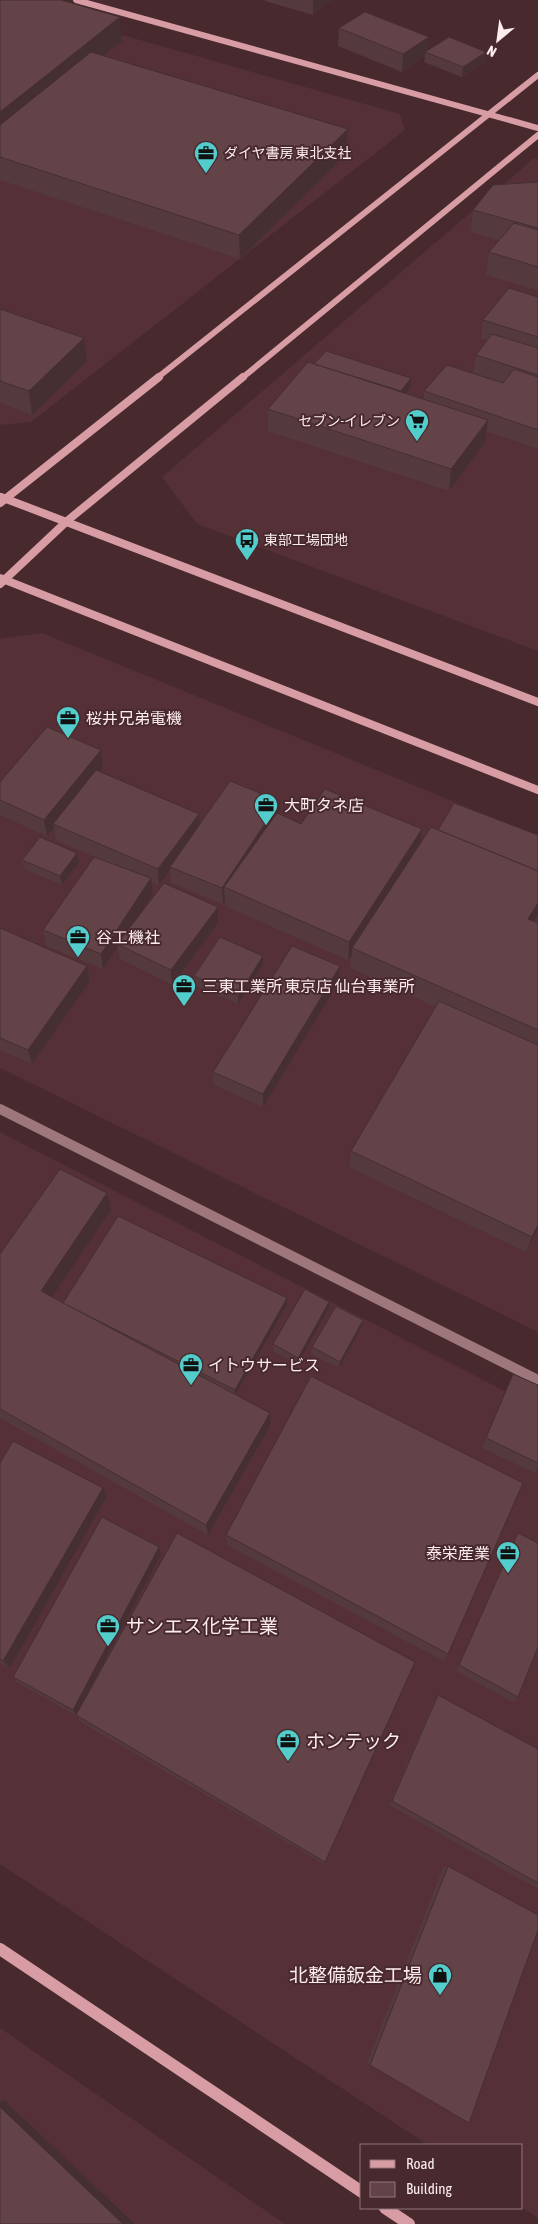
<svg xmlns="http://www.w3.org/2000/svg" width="538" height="2224" viewBox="0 0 538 2224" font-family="'Asap Condensed','Noto Sans JP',sans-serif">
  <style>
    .built { fill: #553137 }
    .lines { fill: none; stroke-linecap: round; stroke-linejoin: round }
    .street { stroke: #9d777b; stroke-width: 10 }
    .secondary-far2 { stroke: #d89da4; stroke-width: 6 }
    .secondary-far1 { stroke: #d89da4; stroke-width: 8 }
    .secondary { stroke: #d89da4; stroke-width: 12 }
    .wall { fill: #553a3d }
    .shaded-wall { fill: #452f32 }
    .building { fill: #634347; stroke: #452f32 }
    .labels { text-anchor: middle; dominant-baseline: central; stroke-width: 4; stroke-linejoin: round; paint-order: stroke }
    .far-poi-label { font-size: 14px; fill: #fdecee; stroke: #47292e; text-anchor: start }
    .poi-label { font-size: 16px; fill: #fdecee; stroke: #47292e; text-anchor: start }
    .near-poi-label { font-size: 19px; fill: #fdecee; stroke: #47292e; text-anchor: start }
  </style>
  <rect width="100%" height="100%" fill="#47292e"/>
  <g class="built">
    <polygon points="0,0 400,114 405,130 31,422 0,425"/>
    <polygon points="533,159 538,159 538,651 197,524 162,477"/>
    <polygon points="42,633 538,836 538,1332 0,1068 0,639"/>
    <polygon points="0,1132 538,1408 538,2218 522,2207 522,2145 428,2145 0,1864"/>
    <polygon points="0,2028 285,2224 0,2224"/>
  </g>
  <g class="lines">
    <polyline class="street" points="0,1109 538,1380"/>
    <g class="secondary-far2">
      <polyline points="76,0 538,128"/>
      <polyline points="157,378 538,75"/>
      <polyline points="242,378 538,135"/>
    </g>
    <g class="secondary-far1">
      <polyline points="1,497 538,702"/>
      <polyline points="0,503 159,377"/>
      <polyline points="0,578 538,790"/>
      <polyline points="0,584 67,521 243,377"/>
    </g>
    <g class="secondary">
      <polyline points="0,1949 362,2192"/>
      <polyline points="385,2208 409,2224"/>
    </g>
  </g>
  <g class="wall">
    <polygon points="0,0 122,41 103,56 348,129 347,153 240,259 0,180"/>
    <polygon points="265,0 332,0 313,15 265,1"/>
    <polygon points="339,28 428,50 486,52 485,62 462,77 424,62 425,56 402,72 338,46"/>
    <polygon points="538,182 538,290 486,275 489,252 499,240 471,232 473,210"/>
    <polygon points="538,297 538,449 486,431 485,442 449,491 268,431 268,409 314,364 411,378 410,388 406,393 424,399 424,391 503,383 473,373 476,355 487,340 481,338 483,320"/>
    <polygon points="0,309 84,338 87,362 32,415 0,403"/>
    <polygon points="101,750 103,767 99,772 200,824 280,815 301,824 422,829 421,843 438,830 538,835 538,914 534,922 538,923 538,1229 526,1252 349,1167 351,1151 436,1007 350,968 352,954 348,960 225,906 225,901 223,904 171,883 170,871 159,885 151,882 153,894 133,923 218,907 218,923 172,985 120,959 118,947 103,969 46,946 43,930 99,859 56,840 54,828 47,836 0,815 0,782"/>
    <polygon points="77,853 79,863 62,885 24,869 22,860"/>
    <polygon points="0,928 87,966 90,981 32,1064 0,1050"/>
    <polygon points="263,956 263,965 238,1004 194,985 194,976"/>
    <polygon points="340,966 339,981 263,1107 214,1085 213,1072"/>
    <polygon points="107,1193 111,1210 52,1297 63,1303 287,1298 287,1305 236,1395 270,1426 208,1535 0,1418 0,1254"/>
    <polygon points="329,1302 329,1308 298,1364 273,1351 273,1344"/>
    <polygon points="362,1326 339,1368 311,1354 312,1347"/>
    <polygon points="513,1374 538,1385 538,1468 535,1473 482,1448"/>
    <polygon points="0,1463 106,1498 10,1668 0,1663"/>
    <polygon points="518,1533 518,1697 513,1702 456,1671 513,1541"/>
    <polygon points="226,1535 448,1654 443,1661 227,1545"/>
    <polygon points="161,1555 81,1707 325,1862 324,1864 81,1722 76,1715 18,1683 13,1677"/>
    <polygon points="438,1695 538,1749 538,1889 389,1805 434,1701"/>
    <polygon points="448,1866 370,2065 367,2063 443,1868"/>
  </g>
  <g class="shaded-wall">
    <polygon points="313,0 332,0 313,15"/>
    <polygon points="120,17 122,41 0,138 0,112"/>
    <polygon points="429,37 428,53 425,52 425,56 402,72 403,54"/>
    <polygon points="486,52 485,62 462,77 463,67"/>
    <polygon points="348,129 347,153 240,259 239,235"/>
    <polygon points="84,338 87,362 32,415 29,391"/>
    <polygon points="411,378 410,388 400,402 401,391"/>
    <polygon points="488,420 485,442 449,491 451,469"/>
    <polygon points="101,750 103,767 56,825 53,824 54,828 47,836 44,820"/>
    <polygon points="280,801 280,818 224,887 225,901 223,904 222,888"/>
    <polygon points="199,814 200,830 170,867 170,871 159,885 158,869"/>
    <polygon points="422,829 420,849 352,948 352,954 348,960 349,942"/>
    <polygon points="77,853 79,863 62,885 60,876"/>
    <polygon points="151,878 153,894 119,945 117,944 118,947 103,969 101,954"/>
    <polygon points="538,903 538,914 523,940 528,919"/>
    <polygon points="218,907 218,923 172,985 171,970"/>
    <polygon points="263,956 263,965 238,1004 238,996"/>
    <polygon points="87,966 90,981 32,1064 28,1050"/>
    <polygon points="340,966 339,981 263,1107 263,1094"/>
    <polygon points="107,1193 111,1210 46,1306 41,1291"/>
    <polygon points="538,1225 538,1229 526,1252 532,1237"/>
    <polygon points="287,1298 287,1305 235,1396 235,1390"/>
    <polygon points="329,1302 329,1308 298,1364 298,1358"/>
    <polygon points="363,1320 362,1326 339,1368 340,1362"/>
    <polygon points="270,1413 270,1426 208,1535 206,1525"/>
    <polygon points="103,1488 106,1498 10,1668 3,1661"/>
    <polygon points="159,1547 161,1555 76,1715 73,1710"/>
    <polygon points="4,2100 135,2224 123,2224 0,2107 0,2102"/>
  </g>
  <g class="building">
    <polygon points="0,0 61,0 120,17 0,112"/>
    <polygon points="365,12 429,37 403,54 339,28"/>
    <polygon points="449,37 486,52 463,67 425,52"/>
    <polygon points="91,52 348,129 239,235 0,157 0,125"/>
    <polygon points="538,182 538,228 473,210 493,185"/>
    <polygon points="514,223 538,230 538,267 489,252"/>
    <polygon points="509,288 538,297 538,337 483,320"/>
    <polygon points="0,309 84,338 29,391 0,381"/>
    <polygon points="492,334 538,348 538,375 476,355"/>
    <polygon points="326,351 411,378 401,391 314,364"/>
    <polygon points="308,362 488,420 451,469 268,409"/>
    <polygon points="447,365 503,383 514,369 538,377 538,430 424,391"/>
    <polygon points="47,727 101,750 44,820 0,800 0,782"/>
    <polygon points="96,770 199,814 158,869 53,824"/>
    <polygon points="230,781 280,801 222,888 170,867"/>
    <polygon points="325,789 422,829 349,942 224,887 277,813 301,824"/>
    <polygon points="454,803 538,835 538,871 438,830"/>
    <polygon points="431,827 538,871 538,903 528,919 538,923 538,1030 352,948"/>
    <polygon points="40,837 77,853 60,876 22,860"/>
    <polygon points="94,857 151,878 101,954 43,930"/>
    <polygon points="164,883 218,907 171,970 117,944"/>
    <polygon points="0,928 87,966 28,1050 0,1038"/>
    <polygon points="220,937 263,956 238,996 194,976"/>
    <polygon points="292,946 340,966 263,1094 213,1072"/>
    <polygon points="439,1001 538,1045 538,1225 532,1237 351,1151"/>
    <polygon points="60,1169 107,1193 41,1291 270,1413 206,1525 0,1409 0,1254"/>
    <polygon points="118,1216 287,1298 235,1390 63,1303"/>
    <polygon points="305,1289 329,1302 298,1358 273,1344"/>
    <polygon points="336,1306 363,1320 340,1362 312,1347"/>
    <polygon points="513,1374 538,1385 538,1463 486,1438"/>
    <polygon points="311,1376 523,1483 448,1654 226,1535"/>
    <polygon points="13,1441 103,1488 3,1661 0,1659 0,1463"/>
    <polygon points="102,1517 159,1547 73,1710 13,1677"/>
    <polygon points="177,1533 415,1662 325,1862 76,1715"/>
    <polygon points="518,1533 538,1543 538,1647 518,1697 459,1665"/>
    <polygon points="438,1695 538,1749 538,1883 392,1801"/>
    <polygon points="448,1866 538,1915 538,1930 469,2123 370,2065"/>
    <polygon points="0,2107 123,2224 0,2224"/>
  </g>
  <defs>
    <g id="office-pin" transform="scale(1.25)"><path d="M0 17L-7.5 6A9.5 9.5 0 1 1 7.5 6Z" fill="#52cdcc" stroke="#47292e"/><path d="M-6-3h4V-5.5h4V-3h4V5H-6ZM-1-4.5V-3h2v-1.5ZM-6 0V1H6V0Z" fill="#111"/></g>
    <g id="supermarket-pin" transform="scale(1.25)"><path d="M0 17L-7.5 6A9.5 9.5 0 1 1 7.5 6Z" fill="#52cdcc" stroke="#47292e"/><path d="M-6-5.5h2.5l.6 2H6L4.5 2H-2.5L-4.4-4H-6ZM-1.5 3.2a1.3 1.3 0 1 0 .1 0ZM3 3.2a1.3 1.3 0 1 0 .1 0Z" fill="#111"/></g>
    <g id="bus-pin" transform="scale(1.25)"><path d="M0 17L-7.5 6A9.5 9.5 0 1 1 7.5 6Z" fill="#52cdcc" stroke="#47292e"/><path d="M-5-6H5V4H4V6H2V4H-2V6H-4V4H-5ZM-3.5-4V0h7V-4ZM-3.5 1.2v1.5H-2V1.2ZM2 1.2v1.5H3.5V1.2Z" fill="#111"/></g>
    <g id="shop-pin" transform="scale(1.25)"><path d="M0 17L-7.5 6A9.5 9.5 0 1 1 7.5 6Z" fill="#52cdcc" stroke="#47292e"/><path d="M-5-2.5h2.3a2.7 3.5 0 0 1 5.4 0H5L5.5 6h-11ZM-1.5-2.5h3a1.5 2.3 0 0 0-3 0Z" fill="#111"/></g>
  </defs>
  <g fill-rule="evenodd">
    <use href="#office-pin" x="206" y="153"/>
    <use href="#supermarket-pin" x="417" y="421"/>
    <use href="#bus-pin" x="247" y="540"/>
    <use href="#office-pin" x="68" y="718"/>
    <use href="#office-pin" x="266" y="805"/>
    <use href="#office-pin" x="78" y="937"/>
    <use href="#office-pin" x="184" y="986"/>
    <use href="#office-pin" x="191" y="1365"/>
    <use href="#office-pin" x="508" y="1553"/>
    <use href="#office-pin" x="108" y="1626"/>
    <use href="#office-pin" x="288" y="1741"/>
    <use href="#shop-pin" x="440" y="1975"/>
  </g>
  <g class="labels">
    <g class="far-poi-label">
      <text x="224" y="153">ダイヤ書房 東北支社</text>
      <text x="400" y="421" text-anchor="end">セブン-イレブン</text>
      <text x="264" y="540">東部工場団地</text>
    </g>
    <g class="poi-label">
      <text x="86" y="718">桜井兄弟電機</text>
      <text x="284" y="805">大町タネ店</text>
      <text x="96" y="937">谷工機社</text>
      <text x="202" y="986">三東工業所 東京店 仙台事業所</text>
      <text x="208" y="1365">イトウサービス</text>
      <text x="490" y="1553" text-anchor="end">泰栄産業</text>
    </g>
    <g class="near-poi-label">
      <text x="126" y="1626">サンエス化学工業</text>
      <text x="306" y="1741">ホンテック</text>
      <text x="422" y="1975" text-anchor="end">北整備鈑金工場</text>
    </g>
  </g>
  <rect x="360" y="2144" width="162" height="65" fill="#47292e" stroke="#90777b"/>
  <rect x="370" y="2160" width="25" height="8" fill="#d89da4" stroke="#90777b"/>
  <text x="406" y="2169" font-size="15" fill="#fdecee">Road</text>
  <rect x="370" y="2182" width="25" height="15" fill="#634347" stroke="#90777b"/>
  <text x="406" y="2194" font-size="15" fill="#fdecee">Building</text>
  <g transform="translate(498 40) rotate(209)" stroke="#47292e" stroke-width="4" paint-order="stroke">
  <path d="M0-4L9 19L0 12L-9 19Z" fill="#fdecee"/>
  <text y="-8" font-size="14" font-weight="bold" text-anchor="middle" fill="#fdecee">N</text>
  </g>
</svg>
